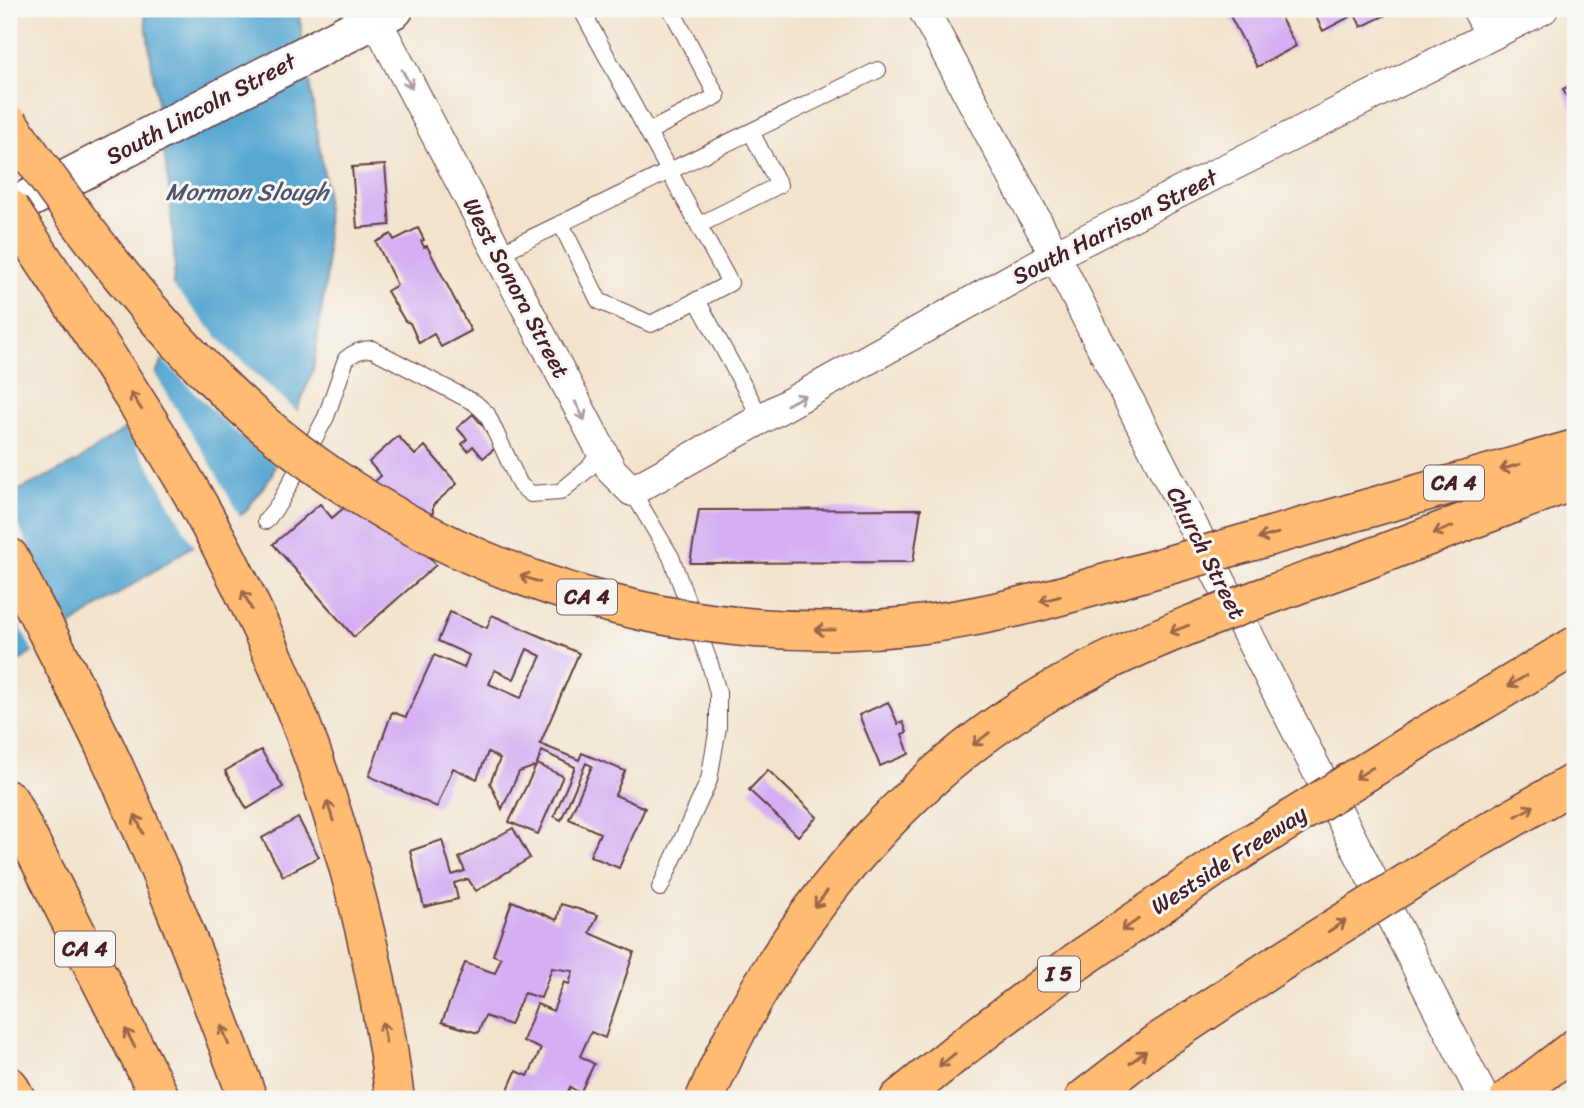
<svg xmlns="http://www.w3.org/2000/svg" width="1584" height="1108" viewBox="0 0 1584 1108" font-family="Sriracha,sans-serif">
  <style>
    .water { fill: #59a8d2; stroke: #52647e; stroke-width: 2 }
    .pier { fill: #f3e3cc }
    .building { fill: #d4aff3; fill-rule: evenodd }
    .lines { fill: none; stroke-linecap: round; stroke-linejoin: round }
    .service-casing { stroke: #633c43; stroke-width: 18 }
    .minor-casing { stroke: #633c43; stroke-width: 32 }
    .tertiary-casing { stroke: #633c43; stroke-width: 41 }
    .motorway-casing { stroke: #633c43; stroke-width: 41 }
    .service { stroke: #fff; stroke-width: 16 }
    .minor { stroke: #fff; stroke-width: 30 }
    .tertiary { stroke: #fff; stroke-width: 38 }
    .motorway { stroke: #febb71; stroke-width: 38 }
    .motorway-bridge-casing { stroke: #633c43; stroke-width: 41; stroke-linecap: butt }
    .motorway-bridge { stroke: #febb71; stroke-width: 38 }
    .oneway { stroke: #ae9aa0 }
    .oneway2 { stroke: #9b654a }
    .labels { text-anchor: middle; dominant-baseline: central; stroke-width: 6; stroke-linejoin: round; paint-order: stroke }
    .shield { fill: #f6f6f2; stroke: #7e6067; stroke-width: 2 }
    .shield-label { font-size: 21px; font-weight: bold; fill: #4a1f2b }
    .street-label { font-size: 23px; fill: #4a1f2b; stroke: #f6f6f2 }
    .water-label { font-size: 24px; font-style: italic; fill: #50566e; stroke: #f6f6f2 }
  </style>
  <rect width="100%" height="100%" fill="#f6f6f2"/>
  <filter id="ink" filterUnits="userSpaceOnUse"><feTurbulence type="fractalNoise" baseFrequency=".0143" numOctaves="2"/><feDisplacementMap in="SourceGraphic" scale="14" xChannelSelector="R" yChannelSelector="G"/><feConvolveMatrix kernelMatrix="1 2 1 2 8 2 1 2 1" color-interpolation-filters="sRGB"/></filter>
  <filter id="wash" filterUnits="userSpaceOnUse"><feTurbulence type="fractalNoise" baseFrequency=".00686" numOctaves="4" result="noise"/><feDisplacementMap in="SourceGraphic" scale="28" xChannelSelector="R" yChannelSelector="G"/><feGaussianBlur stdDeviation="1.57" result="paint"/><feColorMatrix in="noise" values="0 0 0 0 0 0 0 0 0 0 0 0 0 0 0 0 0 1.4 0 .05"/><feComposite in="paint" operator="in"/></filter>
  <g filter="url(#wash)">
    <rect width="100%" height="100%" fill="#f3e3cc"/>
    <polygon class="water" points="144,9 298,9 326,188 327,272 313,370 271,476 245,512 95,609 9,668 9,495 75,463 124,430 162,362 175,266 170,195"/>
    <g class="pier">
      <polygon points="169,282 231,352 300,414 278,467 224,422 159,356"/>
      <polygon points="153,371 212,466 241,519 195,549 149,466 122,425"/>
      <polygon points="9,507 71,629 34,654 9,605"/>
    </g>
    <g id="blocks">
      <g class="building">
        <polygon points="1244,9 1276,9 1296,46 1257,67 1230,16"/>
        <polygon points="1312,9 1398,9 1361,27 1355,14 1323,31"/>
        <polygon points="1575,83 1575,115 1563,89"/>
        <polygon points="385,165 390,225 357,228 352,167"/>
        <polygon points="418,228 424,240 421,241 424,247 427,246 471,331 441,347 434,334 419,343 410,323 405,321 387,291 397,285 376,242 391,234 394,240"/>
        <polygon points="473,414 499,445 483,458 473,446 468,451 462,444 467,439 457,428"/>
        <polygon points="398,436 415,455 425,446 457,484 433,505 432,542 423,550 436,565 354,637 273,544 320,504 332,518 381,476 369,462"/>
        <polygon points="921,509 913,562 690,563 699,510"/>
        <path d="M450,612L487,628L492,615L579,653L540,744L579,760L582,753L625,771L615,795L645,808L619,868L590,856L600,833L569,819L592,766L586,763L561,820L554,816L575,767L542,751L537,764L563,776L538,834L509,822L536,766L519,772L502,809L490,783L500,759L488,752L477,779L453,768L437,807L369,776L392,712L406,717L434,655L464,668L469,655L438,641ZM527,649L541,656L521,698L489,684L495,670L514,679Z"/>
        <polygon points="888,702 898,724 903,722 907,732 902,734 909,754 880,766 859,715"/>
        <polygon points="261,750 283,787 247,809 225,771"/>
        <polygon points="768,770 817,817 798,836 749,790"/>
        <polygon points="298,818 319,857 283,876 262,838"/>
        <polygon points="513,828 530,858 476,891 468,879 454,883 458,899 424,907 410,851 442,840 452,875 465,871 459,858"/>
        <polygon points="512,901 557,920 561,904 598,915 590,933 634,952 605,1038 591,1032 580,1056 594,1064 580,1093 570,1087 565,1099 504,1099 516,1071 528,1076 541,1049 523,1041 537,1004 553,1011 564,982 569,984 573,971 552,968 541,998 524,993 510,1025 485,1016 478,1033 442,1022 465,963 495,973 501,958 493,955"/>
      </g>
    </g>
  </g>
  <g filter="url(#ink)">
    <use href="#blocks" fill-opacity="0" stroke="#633c43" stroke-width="2"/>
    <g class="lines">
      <g class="service-casing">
        <g id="service">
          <polyline points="648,132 717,96 671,9"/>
          <polyline points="561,224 599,301 651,324 730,283 581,9"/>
          <polyline points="699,225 779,185 751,132"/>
          <polyline points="498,254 878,70"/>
          <polyline points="697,300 762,420"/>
          <polyline points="632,491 671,557 710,664 718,693 718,727 709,780 660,888"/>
          <path d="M266,521L280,502L326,417L346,359C354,352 361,349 372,349L475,403L487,414L520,485L531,494L560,492L588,469L601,451"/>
        </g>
      </g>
      <g class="minor-casing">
        <g id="minor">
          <polyline points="923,9 1055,255 1484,1099"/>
          <polyline points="1477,9 1491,35"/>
          <polyline points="375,18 612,471 632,491 1055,255 1543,9"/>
        </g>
      </g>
      <g class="tertiary-casing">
        <polyline id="tertiary" points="9,209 394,9"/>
      </g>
      <g class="motorway-casing">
        <g id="motorway">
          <polyline points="1334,518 1575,449"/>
          <path d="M9,557C40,619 73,681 103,743C158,859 204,979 248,1099"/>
          <polyline points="1358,563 1575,480"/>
          <polyline points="1422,737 1575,646"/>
          <polyline points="9,800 161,1099"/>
          <polyline points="1475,840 1575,782"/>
          <polyline points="9,1086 16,1099"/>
          <polyline points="899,1099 962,1048 1076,962 1227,859"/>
          <polyline points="1084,1099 1154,1045 1279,963"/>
          <polyline points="1509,1099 1575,1048"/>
        </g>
      </g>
      <use href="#service" class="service"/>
      <use href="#minor" class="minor"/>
      <use href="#tertiary" class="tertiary"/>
      <use href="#motorway" class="motorway"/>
      <g class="motorway-bridge-casing">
        <g id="motorway-bridge">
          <path d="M9,124C70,211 140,307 216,381C402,565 673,659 933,623C1002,614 1068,594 1134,575C1201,556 1267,537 1334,518"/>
          <path d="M9,208C70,301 133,392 189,488C296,674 369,886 395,1099"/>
          <polyline points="1227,859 1422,737"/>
          <polyline points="1279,963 1475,840"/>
          <path d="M705,1099C773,934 907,768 1065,683C1158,632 1259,599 1358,563"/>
        </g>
      </g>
      <use href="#motorway-bridge" class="motorway-bridge"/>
    </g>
    <defs><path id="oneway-shaft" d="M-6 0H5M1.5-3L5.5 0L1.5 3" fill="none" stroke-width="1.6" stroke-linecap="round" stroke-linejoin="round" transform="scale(1.75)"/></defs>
    <g class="oneway">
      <use href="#oneway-shaft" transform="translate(407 79) rotate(62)"/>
      <use href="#oneway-shaft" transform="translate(796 400) rotate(-29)"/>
      <use href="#oneway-shaft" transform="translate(580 411) rotate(63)"/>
    </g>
    <g class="oneway2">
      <use href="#oneway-shaft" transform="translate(136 401) rotate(-123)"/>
      <use href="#oneway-shaft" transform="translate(1510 467) rotate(164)"/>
      <use href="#oneway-shaft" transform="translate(1443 530) rotate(159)"/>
      <use href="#oneway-shaft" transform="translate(1268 536) rotate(164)"/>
      <use href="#oneway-shaft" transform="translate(530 579) rotate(-161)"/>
      <use href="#oneway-shaft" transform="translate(1050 599) rotate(165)"/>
      <use href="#oneway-shaft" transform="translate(247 600) rotate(-116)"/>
      <use href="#oneway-shaft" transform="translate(1179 629) rotate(159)"/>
      <use href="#oneway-shaft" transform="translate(825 630) rotate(179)"/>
      <use href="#oneway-shaft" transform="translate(1517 681) rotate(149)"/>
      <use href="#oneway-shaft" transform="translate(981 739) rotate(143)"/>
      <use href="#oneway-shaft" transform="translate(1364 773) rotate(148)"/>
      <use href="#oneway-shaft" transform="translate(330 811) rotate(-108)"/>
      <use href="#oneway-shaft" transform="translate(1525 811) rotate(-30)"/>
      <use href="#oneway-shaft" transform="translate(139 824) rotate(-113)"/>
      <use href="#oneway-shaft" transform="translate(821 899) rotate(128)"/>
      <use href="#oneway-shaft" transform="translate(1130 925) rotate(146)"/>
      <use href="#oneway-shaft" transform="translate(1337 926) rotate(-33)"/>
      <use href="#oneway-shaft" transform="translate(384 1032) rotate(-100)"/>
      <use href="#oneway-shaft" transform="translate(225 1035) rotate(-110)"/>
      <use href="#oneway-shaft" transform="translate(130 1038) rotate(-117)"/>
      <use href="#oneway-shaft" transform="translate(1138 1057) rotate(-38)"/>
      <use href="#oneway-shaft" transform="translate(947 1060) rotate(141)"/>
    </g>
  </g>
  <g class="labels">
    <g class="shield">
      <rect x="1424" y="465.5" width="60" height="35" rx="5"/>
      <rect x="557" y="579.5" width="60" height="35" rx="5"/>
      <rect x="55" y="931.5" width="60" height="35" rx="5"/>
      <rect x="1038" y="956.5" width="42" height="35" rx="5"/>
    </g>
    <g class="shield-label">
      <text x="1454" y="483">CA 4</text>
      <text x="587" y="597">CA 4</text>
      <text x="85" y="949">CA 4</text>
      <text x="1059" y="974">I 5</text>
    </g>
    <g class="street-label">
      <text transform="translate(201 109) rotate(-28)">South Lincoln Street</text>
      <text transform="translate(1115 227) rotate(-27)">South Harrison Street</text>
      <text transform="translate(516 288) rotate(62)">West Sonora Street</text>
      <text transform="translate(1206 553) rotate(63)">Church Street</text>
      <text transform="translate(1229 860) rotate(-33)">Westside Freeway</text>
    </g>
    <g class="water-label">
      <text x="247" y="192">Mormon Slough</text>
    </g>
  </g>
  <rect width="1584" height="1108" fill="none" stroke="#f6f6f2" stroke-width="35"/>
</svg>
